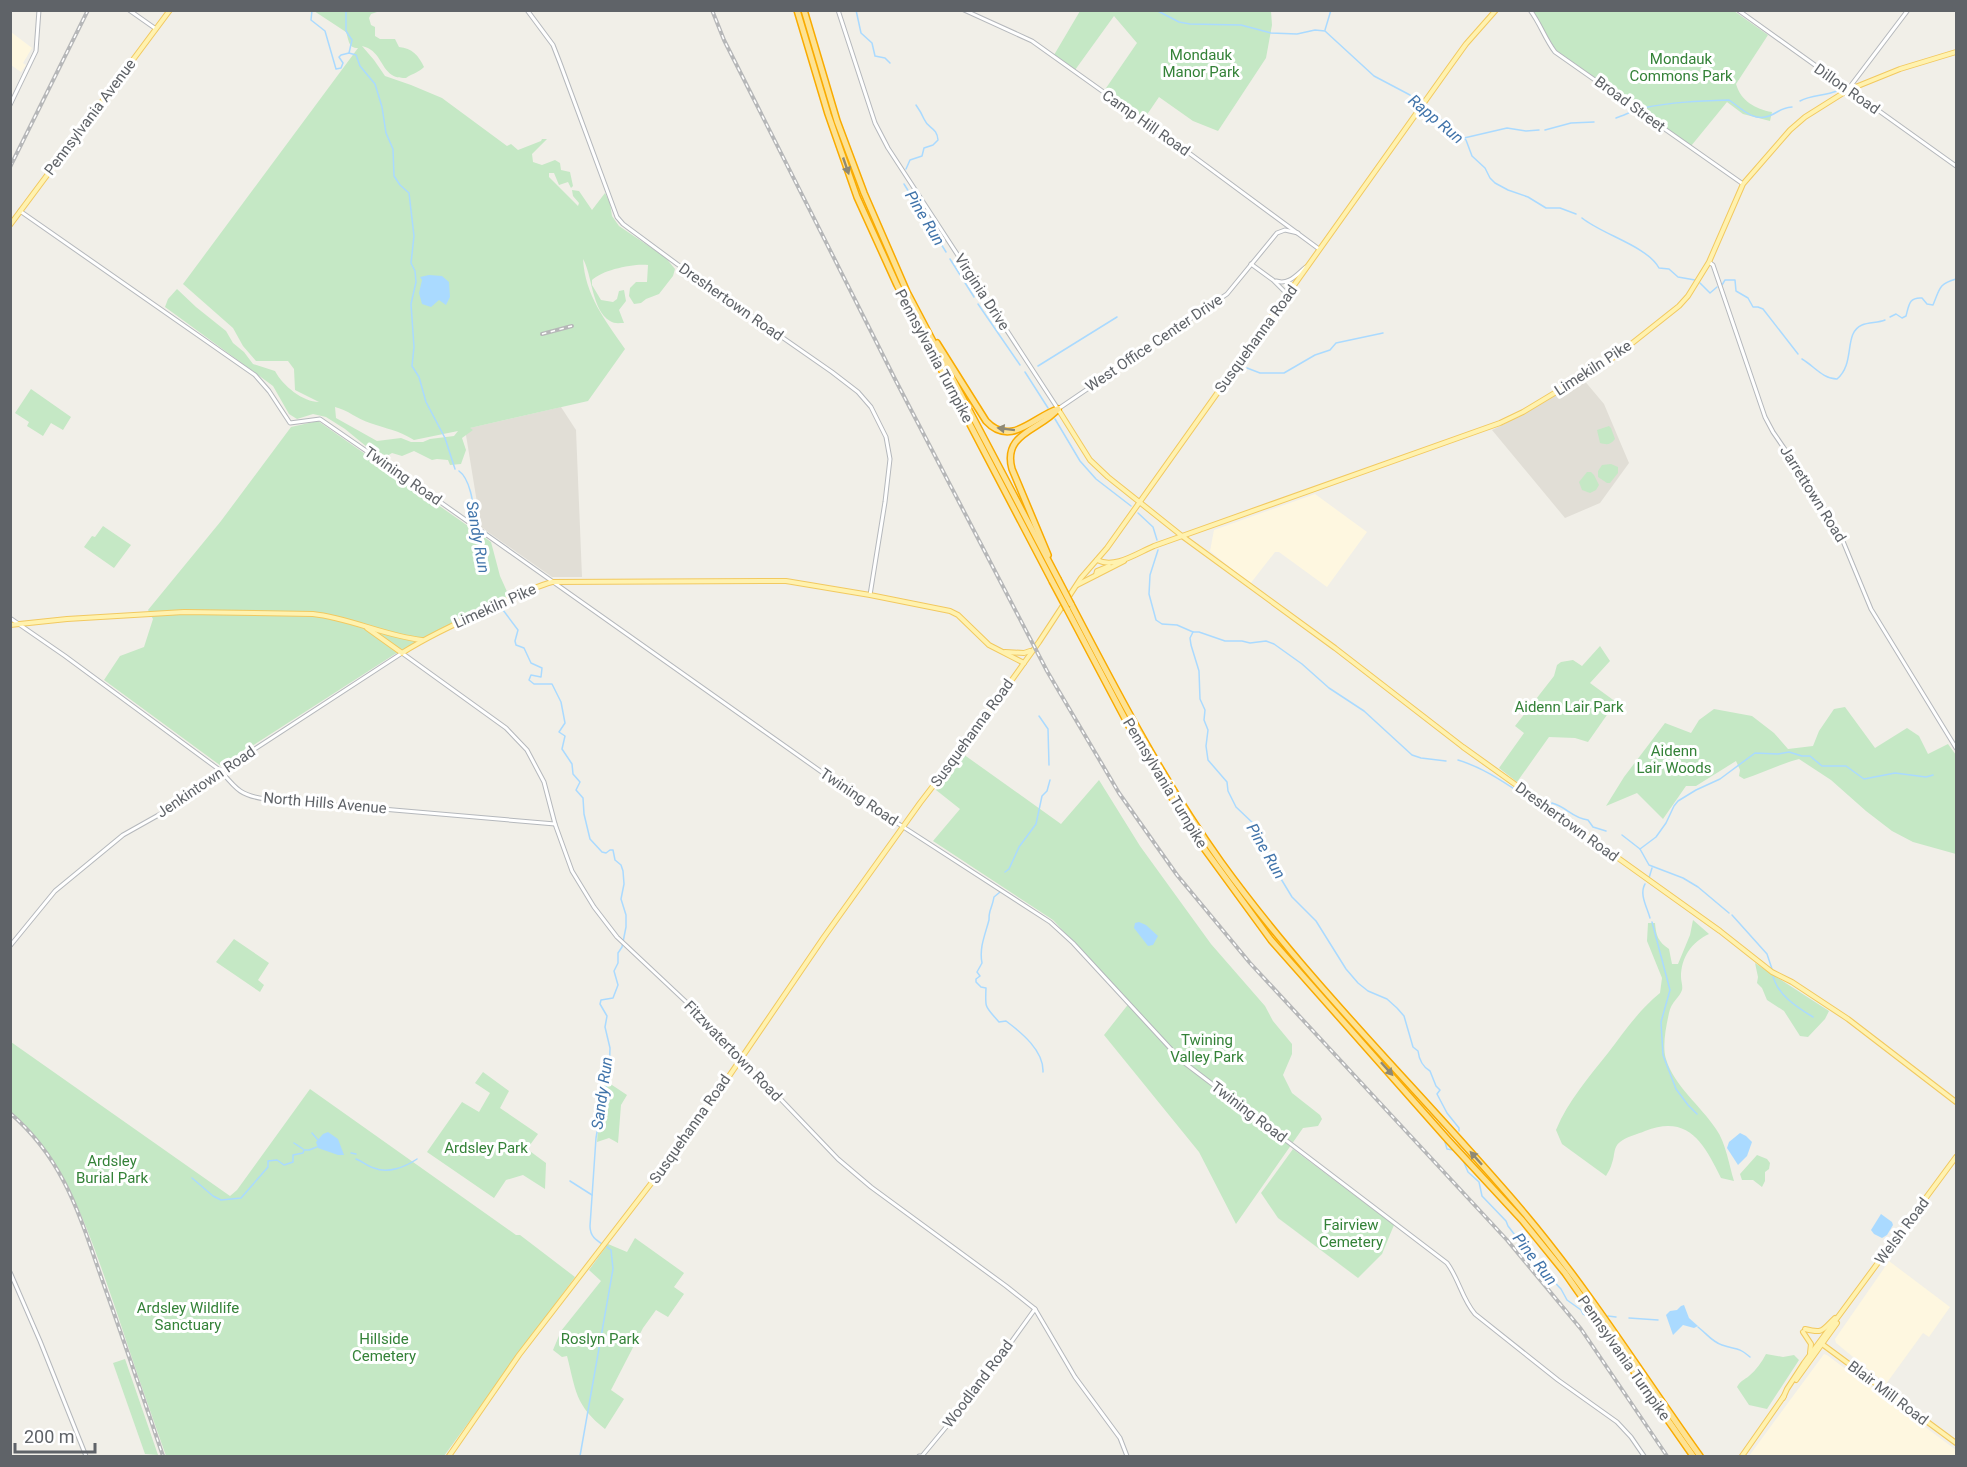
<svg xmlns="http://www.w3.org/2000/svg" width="1967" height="1467" viewBox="0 0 1967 1467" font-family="Roboto,sans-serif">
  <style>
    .commercial { fill: #fef7e0 }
    .education { fill: #e1ded6 }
    .green { fill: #c5e8c5; fill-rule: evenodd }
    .water { fill: #aadaff }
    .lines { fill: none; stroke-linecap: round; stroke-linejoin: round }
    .stream { stroke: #aadaff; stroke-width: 1.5 }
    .minor-casing { stroke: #b5b8bc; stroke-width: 5 }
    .major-casing { stroke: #f2c960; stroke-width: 6 }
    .highway-casing { stroke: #f9ab00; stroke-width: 8 }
    .minor { stroke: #fff; stroke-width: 3 }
    .major { stroke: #fff2af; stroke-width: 4 }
    .highway { stroke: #fde293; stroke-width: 5 }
    .rail-casing { stroke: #b6b7b8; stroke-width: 4 }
    .rail { stroke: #fff; stroke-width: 1.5; stroke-dasharray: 4.5; stroke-linecap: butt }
    .highway-bridge-casing { stroke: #f9ab00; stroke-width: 8; stroke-linecap: butt }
    .highway-bridge { stroke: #fde293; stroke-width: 5 }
    .oneway { fill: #8e8975 }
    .labels { text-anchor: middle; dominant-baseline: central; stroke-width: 6; stroke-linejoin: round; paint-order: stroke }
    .park-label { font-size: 15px; fill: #348238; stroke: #fff }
    .street-label { font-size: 15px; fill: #5f6368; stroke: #fff }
    .water-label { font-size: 16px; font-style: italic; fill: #4174aa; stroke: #fff }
  </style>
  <rect width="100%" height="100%" fill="#f1efe8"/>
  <g class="commercial">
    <polygon points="11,32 32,48 23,63 26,65 21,72 11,65"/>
    <polygon points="1315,494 1367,532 1327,587 1279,552 1275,552 1250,584 1210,551 1214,530"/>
    <polygon points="1889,1261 1950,1307 1929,1337 1923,1333 1886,1384 1836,1343 1835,1339"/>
    <polygon points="1824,1354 1827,1355 1867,1385 1869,1385 1956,1450 1956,1456 1749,1456"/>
  </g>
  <g class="education">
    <polygon points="1583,379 1604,404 1629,463 1600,503 1565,518 1492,430 1521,416"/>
    <polygon points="561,407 576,430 582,577 552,577 481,527 465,429"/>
  </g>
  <g class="green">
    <path d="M314,11H380L371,14L369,18L371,25L375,27V36L380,39H395L399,47C412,48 419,56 424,67C418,73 413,73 406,78C403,78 396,78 392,75C380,67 380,50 362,46L374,60L385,76L411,85L442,98L507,146L511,144L518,150L541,141L542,139H547L532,154L533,162L542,165L555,160L560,163L561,170L570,172L573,186L571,188L568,182L559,185L554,173H549V177L578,206L579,203L573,196L572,190L579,191L592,210L605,193L610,203L612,216L619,226L665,257L675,269L673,276L659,294L646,299L641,303L634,304L629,296L630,288L636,282H647L648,265C634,263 602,270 592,280V285L601,300L613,302L617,299L619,291L624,290L626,301L619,310L624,323C619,323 614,324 610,321C592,311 592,274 583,259C585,295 605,320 625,349L588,401L470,428L473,430L462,438L466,450L461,464L450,465L448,460L437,459L432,460L414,451L402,456L392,453L387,456L367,447L345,429L326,417L313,414L297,419L289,414L273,386L165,307L168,299L177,289L196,307L226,331L233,343L244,352L253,364L275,371C283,386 303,402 319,402L295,390L294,369L288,361H256L243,346L233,328L183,284L358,48C348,48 349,40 346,32ZM335,407C348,410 357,419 370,423C387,429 398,430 414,440L458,431L454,436L430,439L423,442H411L401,438L377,441L336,418Z"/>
    <polygon points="1080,11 1271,11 1272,25 1266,58 1218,131 1193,121 1159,97 1144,119 1104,91 1137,43 1114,16 1075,70 1054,55"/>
    <path d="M1532,11H1734L1768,35L1736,84C1741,101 1755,109 1772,112L1770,121L1743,114L1727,102L1691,146L1556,50Z"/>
    <polygon points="31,389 71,417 63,430 51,423 43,436 27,426 29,422 15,413"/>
    <polygon points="318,421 491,542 500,576 509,596 395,654 221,766 104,680 120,656 144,647 153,619 148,610 221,521 291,427"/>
    <path d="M1609,426L1611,428L1615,439C1610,445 1607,445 1600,443L1597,430Z"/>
    <polygon points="1611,464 1618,467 1618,473 1610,483 1607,483 1598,477 1598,471 1602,465"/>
    <polygon points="1587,472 1591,472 1594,475 1599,485 1596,490 1590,493 1582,490 1579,482"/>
    <polygon points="103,526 131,545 114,568 84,547 92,536 95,537"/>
    <polygon points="1600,646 1610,661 1590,683 1616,702 1588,742 1575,738 1549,737 1517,782 1499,768 1524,733 1515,726 1554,676 1557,665 1561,662 1573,660 1582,666"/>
    <path d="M1845,707L1875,748L1907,728L1919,736L1928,754L1948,744L1956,755V854L1913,842L1892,831L1866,811L1831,780L1799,759C1780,764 1763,773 1744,779L1739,776L1740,770L1736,761L1696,786H1686L1663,819L1637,793L1606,806L1624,777L1665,723L1691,733L1699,720L1714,709L1752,716L1774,733L1788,749L1813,746L1819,731L1834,709Z"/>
    <polygon points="963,754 1061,824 1099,780 1140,846 1211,944 1265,1006 1273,1021 1292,1044 1292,1054 1283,1075 1292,1093 1320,1115 1322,1119 1318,1126 1303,1128 1236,1224 1199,1152 1104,1035 1130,1002 1053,920 933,841 960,809 936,790"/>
    <path d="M1693,920L1709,934C1692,942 1681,957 1681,977C1681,981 1683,986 1682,990C1680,997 1671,1002 1669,1013C1666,1027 1662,1046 1666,1059C1674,1086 1701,1106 1716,1129C1726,1143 1729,1165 1734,1181L1721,1178C1704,1144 1689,1114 1645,1131C1638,1134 1626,1137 1620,1142C1613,1147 1615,1156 1612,1163C1611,1168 1608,1172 1606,1176L1562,1144L1556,1130C1568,1101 1589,1077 1608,1053C1624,1032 1639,1010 1660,993L1662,978L1647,941L1648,923H1655C1656,935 1658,942 1669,949L1672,964H1678L1690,935Z"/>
    <polygon points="234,939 269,963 258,980 264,985 260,992 216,962"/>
    <polygon points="1755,963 1829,1011 1825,1019 1808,1037 1800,1036 1784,1011 1767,1000 1762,988 1757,983 1758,977"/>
    <path d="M11,1042L230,1196L237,1190L310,1089L516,1235H520L575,1277L444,1456H166C149,1408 132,1359 116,1310C91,1239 69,1162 11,1112Z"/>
    <polygon points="483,1072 509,1091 500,1108 538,1134 527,1149 546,1163 545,1189 523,1175 506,1180 494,1198 427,1152 462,1102 479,1112 490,1093 475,1083"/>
    <polygon points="606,1081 627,1095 621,1105 618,1143 609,1138 597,1142 601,1094"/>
    <polygon points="1293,1149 1394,1225 1382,1254 1358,1278 1278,1218 1261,1193"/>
    <polygon points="1757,1155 1767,1159 1770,1163 1769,1169 1765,1172 1765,1181 1762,1187 1753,1180 1742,1180 1740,1174"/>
    <path d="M635,1238L684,1273L674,1287L684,1294L668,1317L656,1310L643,1328L611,1390L624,1399L605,1429C575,1405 576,1391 567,1356L562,1357L553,1350L561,1331L601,1281L589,1270L608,1244L627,1252Z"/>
    <path d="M1766,1354L1783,1357L1794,1355L1799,1360L1767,1409L1749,1405L1737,1387C1740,1381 1744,1380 1749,1376C1756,1370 1762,1362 1766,1354Z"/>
    <polygon points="125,1359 158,1455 145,1454 113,1363"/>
  </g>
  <g class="water">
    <polygon points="429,275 442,276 449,282 450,297 446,305 439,300 431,307 422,304 419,293 422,280 420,277"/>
    <polygon points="1139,922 1146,925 1158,936 1153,945 1148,946 1134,928 1135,923"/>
    <polygon points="328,1132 338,1139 344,1155 338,1155 318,1148 316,1142 323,1134"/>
    <polygon points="1740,1133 1746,1136 1752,1142 1747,1156 1738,1165 1727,1148 1729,1142"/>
    <polygon points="1881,1214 1892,1222 1893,1225 1887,1235 1882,1238 1874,1234 1871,1230"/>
    <polygon points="1684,1305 1689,1318 1698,1326 1694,1328 1683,1325 1673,1335 1666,1315 1670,1311 1677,1310 1681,1306"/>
  </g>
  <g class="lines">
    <g class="stream">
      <polyline points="312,10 311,20 325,31 336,69 341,68 343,63 339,57 341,55 349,53 356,55 360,66 375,84 382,107 386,133 393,149 394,176 400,185 409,193 414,236 411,263 415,271 416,282 411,304 414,347 412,366 419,377 426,402 445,438 455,469"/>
      <polyline points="346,10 346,31 352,40 349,53"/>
      <polyline points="856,10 861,33 872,43 875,56 885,58 890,63"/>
      <polyline points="1156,10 1179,22 1190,24 1241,25 1271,33 1297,34 1315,30 1325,31 1374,76 1410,95 1466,140 1472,156 1485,168 1490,178 1495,183 1508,190 1528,197 1546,208 1560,208 1576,214"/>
      <polyline points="1325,30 1331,10"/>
      <path d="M1800,101C1811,95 1824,96 1837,91"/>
      <path d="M1616,118C1625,115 1634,110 1643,108C1671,102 1700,101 1729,100C1741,108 1753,122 1769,116C1780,112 1779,108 1792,107"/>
      <polyline points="1545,130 1571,123 1594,122"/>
      <polyline points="1464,138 1507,128 1526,131 1539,130"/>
      <path d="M906,169L910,160L922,156L924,148L933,145L938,140C937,127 928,129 924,119C921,112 921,112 916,105"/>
      <polyline points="904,184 946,252"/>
      <path d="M1582,218C1603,235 1647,246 1659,268L1669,269L1678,277L1695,280"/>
      <polyline points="950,259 974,297"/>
      <polyline points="1700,283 1710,293 1717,287"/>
      <polyline points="1722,285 1725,280 1735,280 1736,291 1748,298 1753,307 1758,307 1763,309 1798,354"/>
      <polyline points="978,304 1020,365"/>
      <path d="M1890,317L1896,314L1902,318L1906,316C1909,305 1909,297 1922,298L1927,304L1933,305C1940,289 1938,284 1956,279"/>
      <path d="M1802,359C1814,366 1823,379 1837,379C1856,363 1843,333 1862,325C1869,322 1878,323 1885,320"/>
      <polyline points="1038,366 1117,317"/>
      <polyline points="1247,368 1260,373 1284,373 1315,355 1330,350 1336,343 1383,333"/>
      <polyline points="1025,372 1048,408"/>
      <polyline points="1055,419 1080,461 1096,479 1131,506"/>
      <path d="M459,471C473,481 474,515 477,532"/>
      <polyline points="1138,513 1153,527 1157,540"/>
      <polyline points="1158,550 1150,575 1149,594 1156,620 1162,624 1177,625 1193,632 1199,632 1225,641 1242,641 1250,643 1266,641 1274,644 1302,664 1329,688 1364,711 1412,755 1421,758 1446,761"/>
      <path d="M500,606L518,630L515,641L516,645L524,648L531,663L542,668L541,677L531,675L529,680L534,684H552L561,702L565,723L559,732L565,736L562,749L572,764L573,774L580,782L576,790L583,798L584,814L590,839L602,852L606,853L610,850H613L615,860L621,865L623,871L624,884L621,899L626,915V927L622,947L618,953V963L614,971L618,985L613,998L601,1000L600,1004L607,1016L605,1027L610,1048L609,1079L603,1097L596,1138L590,1226C590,1240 601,1242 611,1250L613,1269L580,1456"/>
      <path d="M1193,632L1190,638L1191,645L1199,671L1200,699L1205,710L1204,720L1208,730L1206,746L1208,760L1227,782L1228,791L1236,807L1256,826L1275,869L1292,897L1316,921L1346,969L1358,983L1368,991L1387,999L1397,1008L1404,1016L1413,1047L1418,1051C1419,1059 1423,1067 1430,1071L1436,1086L1440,1090L1437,1094L1447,1113L1459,1128V1131"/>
      <polyline points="1039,716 1048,729 1049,765"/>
      <path d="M1458,760C1491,770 1515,791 1544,808"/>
      <path d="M1550,806L1552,803C1567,807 1572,818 1588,820L1593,827L1606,831"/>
      <polyline points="1622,835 1640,849 1649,865 1683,878 1698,887 1729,913"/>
      <polyline points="1640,849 1656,837 1666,823 1674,806 1678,801 1696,790 1720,779 1755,753 1778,754 1789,752 1802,756 1810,756 1822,766 1846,766 1864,779 1895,773 1926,777 1933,775"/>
      <polyline points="1005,872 1009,869 1019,847 1036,824 1042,796 1047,791 1050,780"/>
      <polyline points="1649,878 1652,868"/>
      <path d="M1645,884C1639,894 1647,907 1650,918"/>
      <path d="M1000,892L994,897C993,903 992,905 990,911C989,914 989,917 989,920C985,935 979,948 982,963L977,972L980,976L976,979V982L981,987L986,988C985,1009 985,1006 999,1022L1006,1021C1022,1033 1044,1051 1043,1072"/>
      <polyline points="1732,915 1767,954 1772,969"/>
      <polyline points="1652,922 1670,990 1661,1022 1663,1055 1676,1089 1688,1105 1697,1114"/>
      <path d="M1773,975C1776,994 1798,1008 1813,1017"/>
      <polyline points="312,1133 318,1140"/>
      <polyline points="1445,1142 1447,1149 1453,1150 1463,1160 1468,1172 1479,1182 1482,1196 1506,1221 1508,1226 1538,1265 1561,1289 1567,1300 1581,1310 1583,1314 1589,1317"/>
      <polyline points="294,1143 303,1149"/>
      <polyline points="351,1153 356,1154"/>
      <path d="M356,1159C362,1161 367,1166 374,1168C388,1174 405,1167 417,1159"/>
      <polyline points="192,1178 213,1196 221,1200 241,1198 268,1167 268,1161 277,1160 284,1165 293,1162 293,1155 303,1153 304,1150 309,1150 317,1147"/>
      <polyline points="570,1181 592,1195"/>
      <polyline points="1608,1316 1616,1317"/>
      <polyline points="1629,1318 1658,1320"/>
      <path d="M1698,1327C1706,1333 1712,1342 1722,1345C1736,1350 1737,1346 1750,1357"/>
    </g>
    <g class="minor-casing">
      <g id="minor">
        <polyline points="129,10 156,29"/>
        <polyline points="527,10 553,45 560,63 617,217 623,224 677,264 832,372 858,392 871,407 886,437 890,459 885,502 870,595"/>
        <polyline points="838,10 875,123 888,148 1058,409 1227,294 1277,233 1285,230 1298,233"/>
        <polyline points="964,10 1032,41 1189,153 1319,249"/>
        <path d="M1530,10C1540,23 1545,39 1555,52L1743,184"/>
        <polyline points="1738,10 1956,166"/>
        <polyline points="1849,88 1908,10"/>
        <polyline points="10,105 36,51 39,10"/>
        <path d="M20,211L255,375L269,391L290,423L320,419L436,499L857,797L1050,922L1073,943L1182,1061L1447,1263C1459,1279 1462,1299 1475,1314L1558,1380L1617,1422L1631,1437L1644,1456"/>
        <polyline points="1709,262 1713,265 1765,417 1773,432 1810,486 1840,534 1871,609 1956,748"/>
        <polyline points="1251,264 1273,280 1288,295"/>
        <path d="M1276,281C1289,285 1296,275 1306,267"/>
        <path d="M10,618L65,656L221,771C236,789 241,796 266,799L555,824"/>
        <polyline points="10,946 55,891 123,835 171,808 221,771 402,653 506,728 527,750 544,782 555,824 572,871 594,907 617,937 699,1014 838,1159 871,1187 1006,1286 1035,1309 1075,1377 1120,1438 1127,1456"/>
        <polyline points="10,1272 40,1341 86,1456"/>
        <polyline points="919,1456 922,1456 976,1391 1035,1309"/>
      </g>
    </g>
    <g class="major-casing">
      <g id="major">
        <polyline points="10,225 170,10"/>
        <polyline points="1058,409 1090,460 1108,477 1182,536 1335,648 1463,747 1720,931 1772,972 1792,982 1848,1019 1956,1102"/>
        <path d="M1097,560C1115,569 1137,553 1154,546L1500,423L1523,412L1616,356L1679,306L1688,296L1709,262L1743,184L1790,130L1805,117L1848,90L1900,69L1956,52"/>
        <polyline points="1096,575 1097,571 1109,566"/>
        <polyline points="1077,585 1124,561"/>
        <path d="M10,625L67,619L184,612L313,614C350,618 385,636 422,640"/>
        <path d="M367,628L402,653C430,635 461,621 491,608C511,598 531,588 552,582L786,581L870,595L950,611L958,615L989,645L1024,663"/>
        <polyline points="1005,652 1024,653 1030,651"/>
        <path d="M1805,1329C1824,1334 1822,1330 1835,1318"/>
        <polyline points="1803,1332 1811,1344 1810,1353"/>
        <polyline points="1822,1344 1956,1443"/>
        <polyline points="1796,1380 1837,1323"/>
        <polyline points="1783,1398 1787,1389 1804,1363 1956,1157"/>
        <polyline points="449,1456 519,1355 693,1129 824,937 920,803 976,730 1039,642 1081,578 1107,548 1448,69 1466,44 1496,10"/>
        <polyline points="1742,1456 1784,1396"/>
      </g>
    </g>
    <g class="highway-casing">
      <g id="highway">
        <polyline points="797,10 828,114 857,197 897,285 1052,581"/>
        <polyline points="804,10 837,121 864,193 907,292 1058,579"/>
        <path d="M937,343L986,421C1011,448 1034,416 1058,409"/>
        <path d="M1048,555L1012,469C1002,433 1041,430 1058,409"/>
        <path d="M1071,604C1117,692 1163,781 1221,862C1312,988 1425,1096 1525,1214C1589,1290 1642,1375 1700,1456"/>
        <polyline points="1067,609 1140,747 1203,847 1271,940 1448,1140 1522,1220 1565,1273 1693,1456"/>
      </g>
    </g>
    <use href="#minor" class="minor"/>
    <use href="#major" class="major"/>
    <use href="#highway" class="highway"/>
    <g class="rail-casing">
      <g id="rail">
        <polyline points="712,10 724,40 896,381 1047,671 1119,793 1177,875 1250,963 1507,1240 1581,1329 1667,1456"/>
        <polyline points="10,167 88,10"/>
        <polyline points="542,334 572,326"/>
        <path d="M10,1113C67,1162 81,1221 105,1288C125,1344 144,1400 163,1456"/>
      </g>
    </g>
    <use href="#rail" class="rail"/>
    <g class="highway-bridge-casing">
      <g id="highway-bridge">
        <polyline points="1058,579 1071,604"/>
        <polyline points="1052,581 1067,609"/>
      </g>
    </g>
    <use href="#highway-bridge" class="highway-bridge"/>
  </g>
  <defs><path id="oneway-solid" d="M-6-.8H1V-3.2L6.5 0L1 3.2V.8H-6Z" transform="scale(1.5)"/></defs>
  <g class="oneway">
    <use href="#oneway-solid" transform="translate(846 166) rotate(71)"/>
    <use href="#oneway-solid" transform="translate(1006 429) rotate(-173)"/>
    <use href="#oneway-solid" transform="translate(1387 1069) rotate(48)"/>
    <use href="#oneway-solid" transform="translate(1476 1158) rotate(-132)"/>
  </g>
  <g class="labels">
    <g class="park-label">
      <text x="1201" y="55">Mondauk<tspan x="1201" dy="17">Manor Park</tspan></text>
      <text x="1681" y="59">Mondauk<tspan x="1681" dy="17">Commons Park</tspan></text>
      <text x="1569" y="707">Aidenn Lair Park</text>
      <text x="1674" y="751">Aidenn<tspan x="1674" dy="17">Lair Woods</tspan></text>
      <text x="1207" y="1040">Twining<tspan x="1207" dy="17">Valley Park</tspan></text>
      <text x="486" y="1148">Ardsley Park</text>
      <text x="112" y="1161">Ardsley<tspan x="112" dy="17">Burial Park</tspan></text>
      <text x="1351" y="1225">Fairview<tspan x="1351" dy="17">Cemetery</tspan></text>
      <text x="188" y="1308">Ardsley Wildlife<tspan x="188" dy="17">Sanctuary</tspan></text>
      <text x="384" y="1339">Hillside<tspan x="384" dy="17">Cemetery</tspan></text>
      <text x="600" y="1339">Roslyn Park</text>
    </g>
    <g class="street-label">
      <text transform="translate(1847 89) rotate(35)">Dillon Road</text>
      <text transform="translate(1630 104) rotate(36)">Broad Street</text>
      <text transform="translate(90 117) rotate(-53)">Pennsylvania Avenue</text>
      <text transform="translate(1146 123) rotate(35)">Camp Hill Road</text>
      <text transform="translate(982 292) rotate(57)">Virginia Drive</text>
      <text transform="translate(731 302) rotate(35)">Dreshertown Road</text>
      <text transform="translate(1256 339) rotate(-54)">Susquehanna Road</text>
      <text transform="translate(1154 343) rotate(-34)">West Office Center Drive</text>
      <text transform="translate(934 356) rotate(62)">Pennsylvania Turnpike</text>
      <text transform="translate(1593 368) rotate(-33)">Limekiln Pike</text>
      <text transform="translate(403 476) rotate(35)">Twining Road</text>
      <text transform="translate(1813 494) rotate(58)">Jarrettown Road</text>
      <text transform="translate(495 606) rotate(-24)">Limekiln Pike</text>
      <text transform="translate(972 733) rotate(-54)">Susquehanna Road</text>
      <text transform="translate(206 782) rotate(-34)">Jenkintown Road</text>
      <text transform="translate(1165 783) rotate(59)">Pennsylvania Turnpike</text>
      <text transform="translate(859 797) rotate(34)">Twining Road</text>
      <text transform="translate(325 803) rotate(5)">North Hills Avenue</text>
      <text transform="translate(1567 822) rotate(36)">Dreshertown Road</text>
      <text transform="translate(733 1051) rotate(46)">Fitzwatertown Road</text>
      <text transform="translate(1249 1112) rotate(37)">Twining Road</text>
      <text transform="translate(690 1129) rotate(-55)">Susquehanna Road</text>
      <text transform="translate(1902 1231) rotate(-53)">Welsh Road</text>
      <text transform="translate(1624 1358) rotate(55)">Pennsylvania Turnpike</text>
      <text transform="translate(978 1384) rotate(-53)">Woodland Road</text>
      <text transform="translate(1888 1393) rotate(37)">Blair Mill Road</text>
    </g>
    <g class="water-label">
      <text transform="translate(1436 119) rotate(40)">Rapp Run</text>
      <text transform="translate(925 218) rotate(59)">Pine Run</text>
      <text transform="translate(478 537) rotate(80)">Sandy Run</text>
      <text transform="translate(1266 851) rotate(60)">Pine Run</text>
      <text transform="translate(602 1093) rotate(-82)">Sandy Run</text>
      <text transform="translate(1535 1259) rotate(52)">Pine Run</text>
    </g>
  </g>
  <rect width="1967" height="1467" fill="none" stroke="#5f6368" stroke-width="24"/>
  <path d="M15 1443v9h80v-9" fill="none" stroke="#5f6368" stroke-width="3"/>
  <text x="24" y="1443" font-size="18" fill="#5f6368" stroke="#ffffff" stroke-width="4.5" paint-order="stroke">200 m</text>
</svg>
